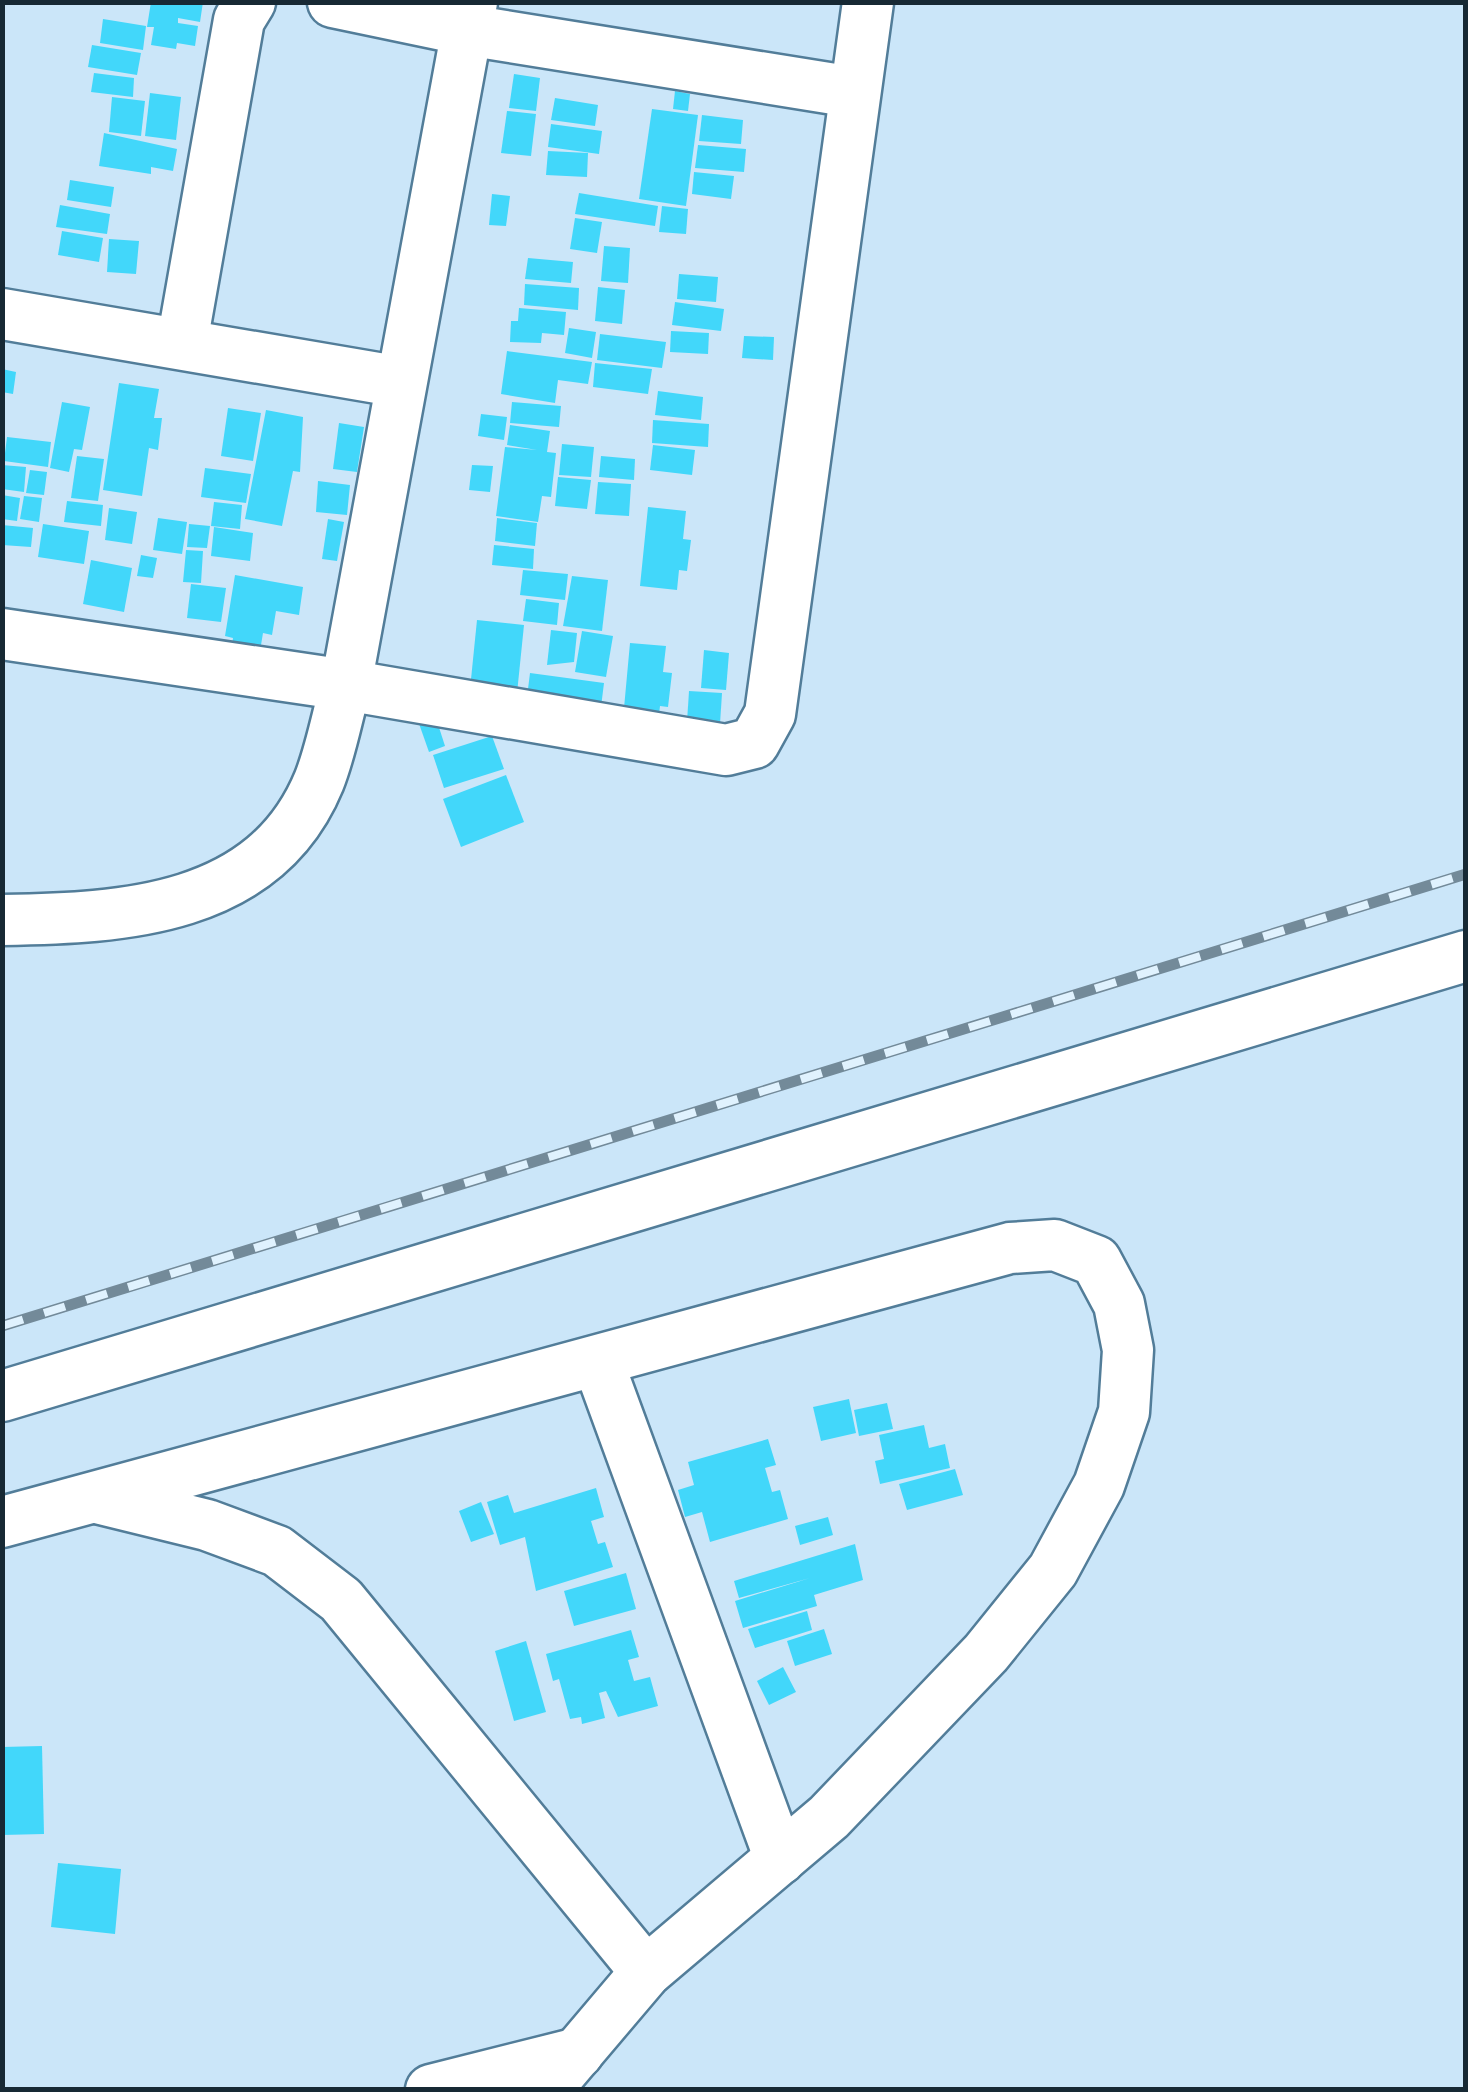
<svg xmlns="http://www.w3.org/2000/svg" width="1468" height="2092" viewBox="0 0 1468 2092" font-family="Manrope,sans-serif">
  <style>
    .building { fill: #42d7fa }
    .lines { fill: none; stroke-linecap: round; stroke-linejoin: round }
    .minor-casing { stroke: #527d99; stroke-width: 55 }
    .minor { stroke: #fff; stroke-width: 50 }
    .rail-casing { stroke: #738a99; stroke-width: 11 }
    .rail { stroke: #e0f2fe; stroke-width: 8; stroke-dasharray: 22; stroke-linecap: butt }
  </style>
  <rect width="100%" height="100%" fill="#cbe6f9"/>
  <g class="building">
    <polygon points="151,2 203,2 200,22 178,18 178,23 198,26 195,46 177,43 176,49 151,45 154,27 147,27"/>
    <polygon points="103,19 146,26 143,50 100,43"/>
    <polygon points="92,45 141,53 137,75 88,67"/>
    <polygon points="94,73 134,78 133,97 91,92"/>
    <polygon points="514,74 540,78 536,111 509,108"/>
    <polygon points="675,91 690,94 688,111 673,109"/>
    <polygon points="150,93 181,97 176,140 145,136"/>
    <polygon points="112,97 145,101 141,136 109,132"/>
    <polygon points="555,98 598,105 595,126 551,120"/>
    <polygon points="652,109 698,115 686,206 639,199"/>
    <polygon points="507,111 536,114 531,156 501,153"/>
    <polygon points="702,115 743,120 741,144 699,141"/>
    <polygon points="551,124 602,131 599,154 548,147"/>
    <polygon points="104,133 177,149 173,171 151,167 151,174 99,166"/>
    <polygon points="698,145 746,149 744,172 695,168"/>
    <polygon points="548,151 588,153 587,177 546,175"/>
    <polygon points="694,172 734,176 731,199 692,194"/>
    <polygon points="70,180 114,187 111,207 67,200"/>
    <polygon points="579,193 658,206 655,226 575,214"/>
    <polygon points="492,194 510,196 506,226 489,225"/>
    <polygon points="60,205 110,214 107,234 56,227"/>
    <polygon points="662,206 688,209 686,234 659,232"/>
    <polygon points="575,218 602,222 597,253 570,249"/>
    <polygon points="62,231 103,238 99,262 58,255"/>
    <polygon points="109,239 139,241 136,274 107,272"/>
    <polygon points="604,246 630,248 628,283 601,281"/>
    <polygon points="528,258 573,262 571,283 525,279"/>
    <polygon points="679,274 718,277 716,302 677,299"/>
    <polygon points="525,284 579,288 578,310 524,305"/>
    <polygon points="598,287 625,290 622,324 595,321"/>
    <polygon points="675,302 724,309 721,331 672,325"/>
    <polygon points="519,308 566,312 564,335 542,333 541,343 510,342 511,321 518,321"/>
    <polygon points="569,328 596,332 592,358 565,353"/>
    <polygon points="671,331 709,333 708,354 670,352"/>
    <polygon points="600,334 666,342 662,368 597,360"/>
    <polygon points="744,336 774,337 773,360 742,358"/>
    <polygon points="507,351 592,362 588,384 558,380 555,403 501,394"/>
    <polygon points="595,363 652,369 648,394 593,387"/>
    <polygon points="2,369 16,372 13,394 2,392"/>
    <polygon points="119,383 159,389 154,418 162,418 158,450 149,448 142,496 103,490"/>
    <polygon points="658,391 703,397 701,420 655,415"/>
    <polygon points="62,402 90,407 82,450 74,449 69,472 50,468"/>
    <polygon points="512,402 561,406 559,427 510,423"/>
    <polygon points="228,408 261,413 253,461 221,456"/>
    <polygon points="266,410 303,417 300,472 293,471 282,526 245,519"/>
    <polygon points="481,414 507,417 504,440 478,436"/>
    <polygon points="653,420 709,424 708,447 652,443"/>
    <polygon points="339,423 364,427 357,472 333,469"/>
    <polygon points="510,425 550,431 547,452 556,453 551,497 542,496 538,522 496,516 505,447 537,450 507,445"/>
    <polygon points="7,437 51,442 48,467 4,461"/>
    <polygon points="562,444 594,447 591,477 559,475"/>
    <polygon points="653,445 695,450 692,475 650,470"/>
    <polygon points="77,456 104,459 98,501 71,498"/>
    <polygon points="601,456 635,459 634,480 599,477"/>
    <polygon points="2,465 26,467 24,492 2,489"/>
    <polygon points="472,465 493,466 490,492 469,490"/>
    <polygon points="205,468 251,474 246,503 201,497"/>
    <polygon points="30,470 47,472 44,495 26,493"/>
    <polygon points="558,477 591,480 587,509 555,506"/>
    <polygon points="318,481 350,485 347,515 316,512"/>
    <polygon points="598,482 631,484 629,516 595,514"/>
    <polygon points="2,495 20,498 17,521 2,519"/>
    <polygon points="24,496 42,498 39,522 20,519"/>
    <polygon points="67,501 103,505 101,526 64,522"/>
    <polygon points="214,502 242,505 240,529 211,526"/>
    <polygon points="648,507 686,511 683,539 691,540 687,571 679,570 677,590 640,586"/>
    <polygon points="109,508 137,512 132,544 105,540"/>
    <polygon points="158,518 187,522 182,554 153,550"/>
    <polygon points="497,518 537,523 535,546 495,541"/>
    <polygon points="328,519 344,522 337,561 322,559"/>
    <polygon points="43,524 89,531 84,564 38,557"/>
    <polygon points="189,524 210,526 207,548 187,547"/>
    <polygon points="2,525 33,528 31,547 2,545"/>
    <polygon points="214,527 253,533 250,561 211,556"/>
    <polygon points="494,545 534,549 533,569 492,565"/>
    <polygon points="186,550 203,551 201,583 183,582"/>
    <polygon points="141,555 157,558 153,578 137,576"/>
    <polygon points="91,560 132,568 124,612 83,604"/>
    <polygon points="523,570 568,574 565,600 520,595"/>
    <polygon points="235,575 303,587 299,615 276,611 272,635 263,633 259,657 231,652 233,638 225,636"/>
    <polygon points="572,576 608,580 602,631 563,626"/>
    <polygon points="191,584 226,588 221,622 187,618"/>
    <polygon points="526,599 559,603 557,625 523,621"/>
    <polygon points="477,620 524,625 516,703 469,699"/>
    <polygon points="551,630 577,633 574,662 547,665"/>
    <polygon points="582,631 613,636 606,677 575,672"/>
    <polygon points="630,643 666,646 663,672 672,673 668,707 660,706 658,722 623,719"/>
    <polygon points="704,650 729,653 726,690 701,688"/>
    <polygon points="530,673 604,683 600,715 526,705"/>
    <polygon points="689,691 722,693 720,724 687,722"/>
    <polygon points="434,712 445,746 429,752 417,718"/>
    <polygon points="492,736 504,769 444,788 433,755"/>
    <polygon points="506,775 524,822 461,847 443,799"/>
    <polygon points="849,1399 856,1433 821,1441 813,1407"/>
    <polygon points="887,1403 893,1429 859,1436 854,1410"/>
    <polygon points="924,1425 929,1448 945,1444 950,1468 880,1484 875,1461 884,1459 879,1435"/>
    <polygon points="768,1439 776,1465 765,1468 772,1492 780,1490 788,1519 710,1542 702,1512 685,1517 678,1490 694,1485 688,1462"/>
    <polygon points="955,1469 963,1495 907,1510 899,1484"/>
    <polygon points="596,1488 604,1517 591,1521 598,1544 605,1542 613,1567 536,1591 525,1537 500,1545 487,1502 508,1495 514,1513"/>
    <polygon points="481,1502 494,1534 471,1542 459,1511"/>
    <polygon points="828,1517 833,1535 800,1545 795,1526"/>
    <polygon points="855,1544 863,1580 814,1595 817,1606 743,1628 735,1601 810,1578 739,1598 734,1581"/>
    <polygon points="626,1573 636,1609 574,1626 564,1591"/>
    <polygon points="807,1611 812,1630 755,1648 748,1629"/>
    <polygon points="824,1629 832,1654 795,1666 787,1641"/>
    <polygon points="631,1630 639,1657 628,1660 634,1681 650,1677 658,1706 618,1717 606,1691 599,1693 605,1718 582,1724 581,1717 570,1719 559,1679 553,1681 546,1654"/>
    <polygon points="526,1641 546,1712 514,1721 495,1651"/>
    <polygon points="783,1667 796,1692 769,1705 757,1681"/>
    <polygon points="42,1746 44,1834 2,1835 2,1747"/>
    <polygon points="58,1863 121,1869 115,1934 51,1927"/>
  </g>
  <g class="lines">
    <g class="minor-casing">
      <g id="minor">
        <polyline points="333,2 467,30 853,92"/>
        <polyline points="2,314 401,382"/>
        <polyline points="182,343 239,20 250,2"/>
        <polyline points="2,634 346,685 726,750 754,743 770,714 868,2"/>
        <path d="M2,920C123,918 265,912 319,781C331,751 337,716 346,685L472,2"/>
        <polyline points="598,1362 780,1859"/>
        <polyline points="2,1396 1466,956"/>
        <polyline points="97,1498 207,1525 277,1551 341,1600 646,1972"/>
        <polyline points="2,1522 1010,1248 1055,1245 1096,1261 1119,1304 1128,1350 1124,1412 1099,1485 1053,1570 986,1653 829,1817 646,1972 546,2090"/>
        <polyline points="431,2090 578,2053"/>
      </g>
    </g>
    <use href="#minor" class="minor"/>
    <g class="rail-casing">
      <polyline id="rail" points="2,1326 1466,874"/>
    </g>
    <use href="#rail" class="rail"/>
  </g>
  <rect width="1468" height="2092" fill="none" stroke="#172934" stroke-width="10"/>
</svg>
